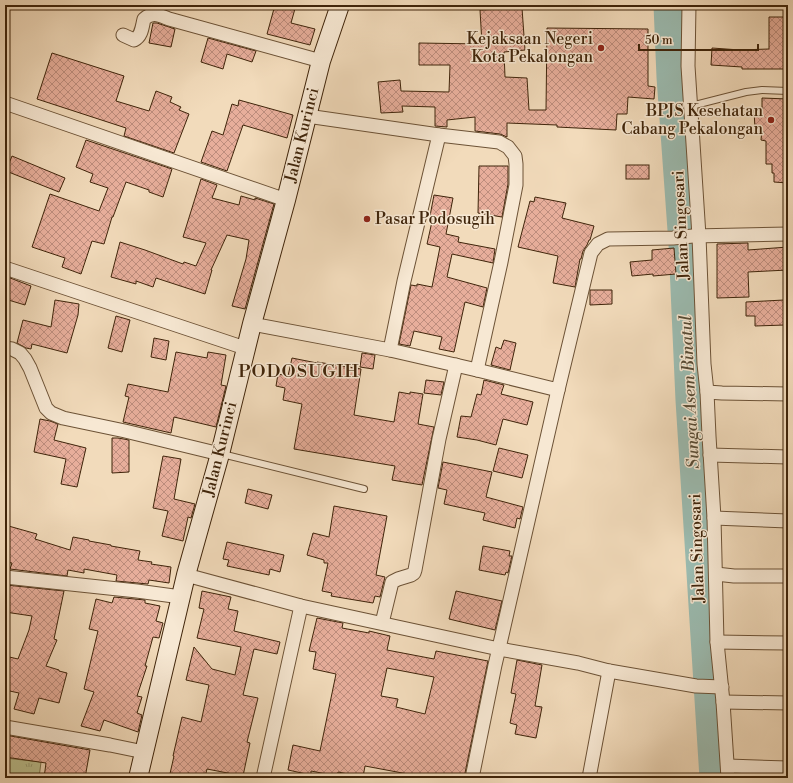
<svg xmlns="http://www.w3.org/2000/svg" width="793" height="783" viewBox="0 0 793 783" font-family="'Libre Bodoni',serif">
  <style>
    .park { fill: url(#park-tufts); stroke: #7e724c }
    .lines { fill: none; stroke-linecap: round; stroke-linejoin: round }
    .river { stroke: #9bbbb0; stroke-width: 29 }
    .building { fill: url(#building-cross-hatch); stroke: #3f240a; fill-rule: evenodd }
    .lane-casing { stroke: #6c5236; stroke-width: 8 }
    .street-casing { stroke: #6c5236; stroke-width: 15 }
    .secondary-casing { stroke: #3f240a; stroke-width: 20 }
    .lane { stroke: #f7e8d3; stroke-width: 6 }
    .street { stroke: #f7e8d3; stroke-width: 13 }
    .secondary { stroke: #f7e8d3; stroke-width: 18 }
    .poi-dot { fill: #8f2418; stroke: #f7e8d3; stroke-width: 1.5 }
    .labels { text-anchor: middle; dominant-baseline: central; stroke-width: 3; stroke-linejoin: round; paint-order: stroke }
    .poi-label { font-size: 16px; fill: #3f240a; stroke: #f7e8d3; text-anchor: end }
    .street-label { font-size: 16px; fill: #3f240a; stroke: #f7e8d3 }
    .water-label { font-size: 17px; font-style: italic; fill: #564a34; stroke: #f7e8d3 }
    .quarter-label { font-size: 18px; letter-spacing: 1px; fill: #3f240a; stroke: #f7e8d3 }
  </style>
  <defs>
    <pattern id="park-tufts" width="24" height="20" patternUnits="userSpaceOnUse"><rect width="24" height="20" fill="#bcc08f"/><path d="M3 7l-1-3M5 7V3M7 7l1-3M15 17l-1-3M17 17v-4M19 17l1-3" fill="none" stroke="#9a9c73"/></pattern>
    <pattern id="building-cross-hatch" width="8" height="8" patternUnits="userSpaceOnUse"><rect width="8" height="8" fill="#e7ae9b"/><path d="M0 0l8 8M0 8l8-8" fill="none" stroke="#bd8d7d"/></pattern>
  </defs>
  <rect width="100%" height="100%" fill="#f2dbbb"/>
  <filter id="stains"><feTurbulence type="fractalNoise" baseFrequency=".005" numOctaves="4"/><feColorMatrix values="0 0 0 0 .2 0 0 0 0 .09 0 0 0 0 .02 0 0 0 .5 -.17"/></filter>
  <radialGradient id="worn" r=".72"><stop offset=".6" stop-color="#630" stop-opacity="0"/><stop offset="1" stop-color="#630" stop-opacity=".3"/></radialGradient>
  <polygon class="park" points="5,758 41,762 39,778 5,778"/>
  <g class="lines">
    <polyline class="river" points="668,5 671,77 683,244 690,400 714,778"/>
  </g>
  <g class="building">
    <polygon points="275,5 296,5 291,23 315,29 310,45 267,34"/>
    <polygon points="522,8 525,50 504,52 505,77 527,78 529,110 546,110 547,28 648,29 648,86 655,87 654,99 628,97 627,114 617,114 616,130 557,127 557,125 507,123 507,137 500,134 475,131 475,117 447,120 447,127 435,126 435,107 402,106 403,112 381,113 378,82 400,80 401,91 449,92 450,65 419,65 419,43 482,44 480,10"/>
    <polygon points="769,17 788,17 788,69 742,69 742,67 711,65 712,48 740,50 769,49"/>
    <polygon points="153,23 157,23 175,29 171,47 149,43"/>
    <polygon points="208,38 256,51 252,62 227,54 223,69 201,62"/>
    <polygon points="52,53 124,76 116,101 149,111 156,91 172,97 170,102 181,107 179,110 189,114 174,153 124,136 126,128 37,99"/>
    <polygon points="762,98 788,99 788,183 774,182 774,173 772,173 772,164 766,164 766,141 761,140 762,129 755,129 754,110 762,110"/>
    <polygon points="239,100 293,115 287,138 243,125 227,171 201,162 212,131 223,135 232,104 238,106"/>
    <polygon points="86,140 172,169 163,197 149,192 149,190 126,182 113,217 112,217 104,244 92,241 81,274 62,267 65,258 32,247 50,194 99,211 108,188 90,182 93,174 76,167"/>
    <polygon points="12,156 65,178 59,192 6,171"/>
    <rect x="626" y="165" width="23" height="14"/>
    <polygon points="479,166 508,166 508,184 502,217 478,213"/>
    <polygon points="201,179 217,185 212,198 239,205 241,196 255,200 255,198 274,204 245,309 232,306 246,259 249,240 227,235 211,270 212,270 205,294 156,278 153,287 136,281 136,284 111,277 120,242 145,250 183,264 184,262 196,266 206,243 183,237"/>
    <polygon points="434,195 453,198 446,234 459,237 458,242 495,249 493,263 452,254 447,277 487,288 483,307 465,302 454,352 439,349 442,337 414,331 410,346 399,344 411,285 417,286 417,284 432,287 440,247 427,244 433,217 430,216"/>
    <polygon points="535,197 566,203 562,218 594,226 590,240 589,240 587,245 583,251 581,259 580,259 575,287 553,283 558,256 518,247 530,201 534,202"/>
    <polygon points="748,243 748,250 788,247 788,270 748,272 749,297 717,298 717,244"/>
    <polygon points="674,248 676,274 653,276 653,274 632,276 630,262 652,260 652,250"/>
    <polygon points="5,276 31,286 25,305 5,299"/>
    <polygon points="590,290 612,290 612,304 590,305"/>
    <polygon points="55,300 79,304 78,315 67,353 32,344 31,349 26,348 17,343 23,320 51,327"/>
    <polygon points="784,300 785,325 755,326 755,316 746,316 746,302"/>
    <polygon points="116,316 130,320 122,352 108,348"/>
    <polygon points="154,338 169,341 166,360 151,357"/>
    <polygon points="504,340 516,343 510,370 491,365 496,347 501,349"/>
    <polygon points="176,352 207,358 208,352 226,355 221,385 226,386 216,427 174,417 171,433 123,422 129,397 125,396 128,384 168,392"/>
    <polygon points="362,353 375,355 373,369 360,367"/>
    <polygon points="292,358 317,363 317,362 361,369 354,415 394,422 399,392 410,394 410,392 423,394 418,424 434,427 422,485 392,480 395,466 294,449 302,404 283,400 285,388 276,386 278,374 288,376"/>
    <polygon points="426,380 444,382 441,395 424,393"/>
    <polygon points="484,380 504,385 501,394 533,402 527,425 503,419 496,445 477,440 457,437 461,416 471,417 477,394 481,395"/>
    <polygon points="40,419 50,421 58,424 54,440 86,448 77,487 61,484 66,459 34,452"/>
    <polygon points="112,438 118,438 129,440 129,472 112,473"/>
    <polygon points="499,448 528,455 522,478 493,471"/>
    <polygon points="163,456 181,459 174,499 195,504 191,518 188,517 183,541 162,536 168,511 153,508"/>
    <polygon points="443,462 492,472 486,497 523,507 520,519 517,518 515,528 483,520 485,513 444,504 447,490 438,488"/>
    <polygon points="248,489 272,495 268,509 245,503"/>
    <polygon points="334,506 387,516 376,575 385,577 380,597 375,596 373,603 331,596 332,593 322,591 328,563 324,563 324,560 307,555 313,533 329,537"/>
    <polygon points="5,525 37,534 35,539 70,550 73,537 89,540 89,541 111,545 111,546 140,551 138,560 152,562 151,564 171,567 169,583 149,580 148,584 116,581 117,575 84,569 84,573 68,570 67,576 10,569 12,563 5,562"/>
    <polygon points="227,542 284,555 280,572 270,569 269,575 227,566 229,560 223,559"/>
    <polygon points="483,546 510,551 509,556 512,556 508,573 506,572 505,575 479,570"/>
    <polygon points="6,585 64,591 54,639 57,640 46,666 59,670 59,671 67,673 59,703 39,698 34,714 14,709 19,693 5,690 5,656 18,659 29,630 32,616 5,612"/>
    <polygon points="202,591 231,597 228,609 238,611 234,631 280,642 277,654 254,649 243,695 258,698 247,742 250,743 243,776 207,769 205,777 188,773 187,778 169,778 174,756 173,756 182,717 201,722 209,685 186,680 194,647 212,669 235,675 241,647 197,638 204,609 199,608"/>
    <polygon points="456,591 502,601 495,630 449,619"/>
    <polygon points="114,597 145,600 145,603 160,606 156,621 163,623 159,638 153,637 145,666 147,666 137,696 142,697 137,713 142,715 138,732 104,720 100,731 81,726 94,692 84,689 98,631 89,629 96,599 112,603"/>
    <path d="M317,618L343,623L342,628L369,633V631L390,636L387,650L434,659L436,651L488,661L464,778H429L365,766L363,777L338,772L337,776L311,771V775L288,770L293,745L320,751L336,674L313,669L316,652L309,651ZM387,668L434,677L425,714L396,707L398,699L381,696Z"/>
    <polygon points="517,660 542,665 535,706 542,707 536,738 515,734 517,725 510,723 516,694 511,693"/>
    <polygon points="5,735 90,750 85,778 44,778 46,763 5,757"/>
  </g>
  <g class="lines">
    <g class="lane-casing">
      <g id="lane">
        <polyline points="691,106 746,92 762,90 788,91"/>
        <polyline points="222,454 364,489"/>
      </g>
    </g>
    <g class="street-casing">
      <g id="street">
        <polyline points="689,5 688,66 699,236 704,364 707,392 709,436 714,518 717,642 723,702 728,778"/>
        <path d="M123,35L134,40C142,36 142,27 144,19C153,11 159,15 169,19L321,61"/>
        <polyline points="5,103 286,200"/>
        <polyline points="307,116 439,135 499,142 508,147 515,156 516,164 516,185 501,262 477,370"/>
        <polyline points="5,268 245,348"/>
        <polyline points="252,324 390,350 477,370 558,390 591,253 598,244 608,239 673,238 693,236 788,234"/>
        <polyline points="5,348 12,349 20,353 25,359 30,368 46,408 51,413 63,418 125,431 220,454"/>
        <polyline points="390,350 404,281 439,135"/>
        <polyline points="707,392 722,393 788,394"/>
        <polyline points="710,455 788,457"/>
        <polyline points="714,518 788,521"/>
        <polyline points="716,574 734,576 788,576"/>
        <polyline points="186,575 301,606 499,649 578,663 609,671 696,686 722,687"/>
        <polyline points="5,577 137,591 181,597"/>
        <polyline points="382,623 392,582 398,579 411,575 414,573 415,570 439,439 456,365"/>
        <polyline points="717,642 788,643"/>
        <polyline points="723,702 788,703"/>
        <polyline points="5,727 110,745 144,752"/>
        <polyline points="728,766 788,768"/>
        <polyline points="263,778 301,606"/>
        <polyline points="472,778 495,665 502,635 558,390"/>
        <polyline points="589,778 609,671"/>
      </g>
    </g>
    <g class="secondary-casing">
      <polyline id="secondary" points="138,778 186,575 220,454 252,324 286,200 321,61 340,5"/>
    </g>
    <use href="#lane" class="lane"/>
    <use href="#street" class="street"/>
    <use href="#secondary" class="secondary"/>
  </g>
  <g class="poi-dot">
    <circle cx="601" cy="48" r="4"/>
    <circle cx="771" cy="120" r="4"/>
    <circle cx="367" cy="219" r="4"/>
  </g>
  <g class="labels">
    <g class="poi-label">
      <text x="593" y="39">Kejaksaan Negeri<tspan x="593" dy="18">Kota Pekalongan</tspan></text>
      <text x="763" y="111">BPJS Kesehatan<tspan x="763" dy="18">Cabang Pekalongan</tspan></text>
      <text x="375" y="219" text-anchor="start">Pasar Podosugih</text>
    </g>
    <g class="street-label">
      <text transform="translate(302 135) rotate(-76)">Jalan Kurinci</text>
      <text transform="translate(681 225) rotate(-93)">Jalan Singosari</text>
      <text transform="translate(220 449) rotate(-76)">Jalan Kurinci</text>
      <text transform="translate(697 548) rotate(-92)">Jalan Singosari</text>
    </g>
    <g class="water-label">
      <text transform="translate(690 392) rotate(-93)">Sungai Asem Binatul</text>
    </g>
    <g class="quarter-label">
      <text x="299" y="371">PODOSUGIH</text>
    </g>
  </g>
  <rect width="793" height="783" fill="none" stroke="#f2dbbb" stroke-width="20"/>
  <rect x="6" y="6" width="781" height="771" fill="none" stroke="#3f240a" stroke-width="2"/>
  <rect x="10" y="10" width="773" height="763" fill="none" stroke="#3f240a"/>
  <path d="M639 44v6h119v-6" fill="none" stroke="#3f240a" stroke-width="2"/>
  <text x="645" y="44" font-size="12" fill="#3f240a" stroke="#f7e8d3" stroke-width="3" paint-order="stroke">50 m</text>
  <rect width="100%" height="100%" filter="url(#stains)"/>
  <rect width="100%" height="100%" fill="url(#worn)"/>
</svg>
